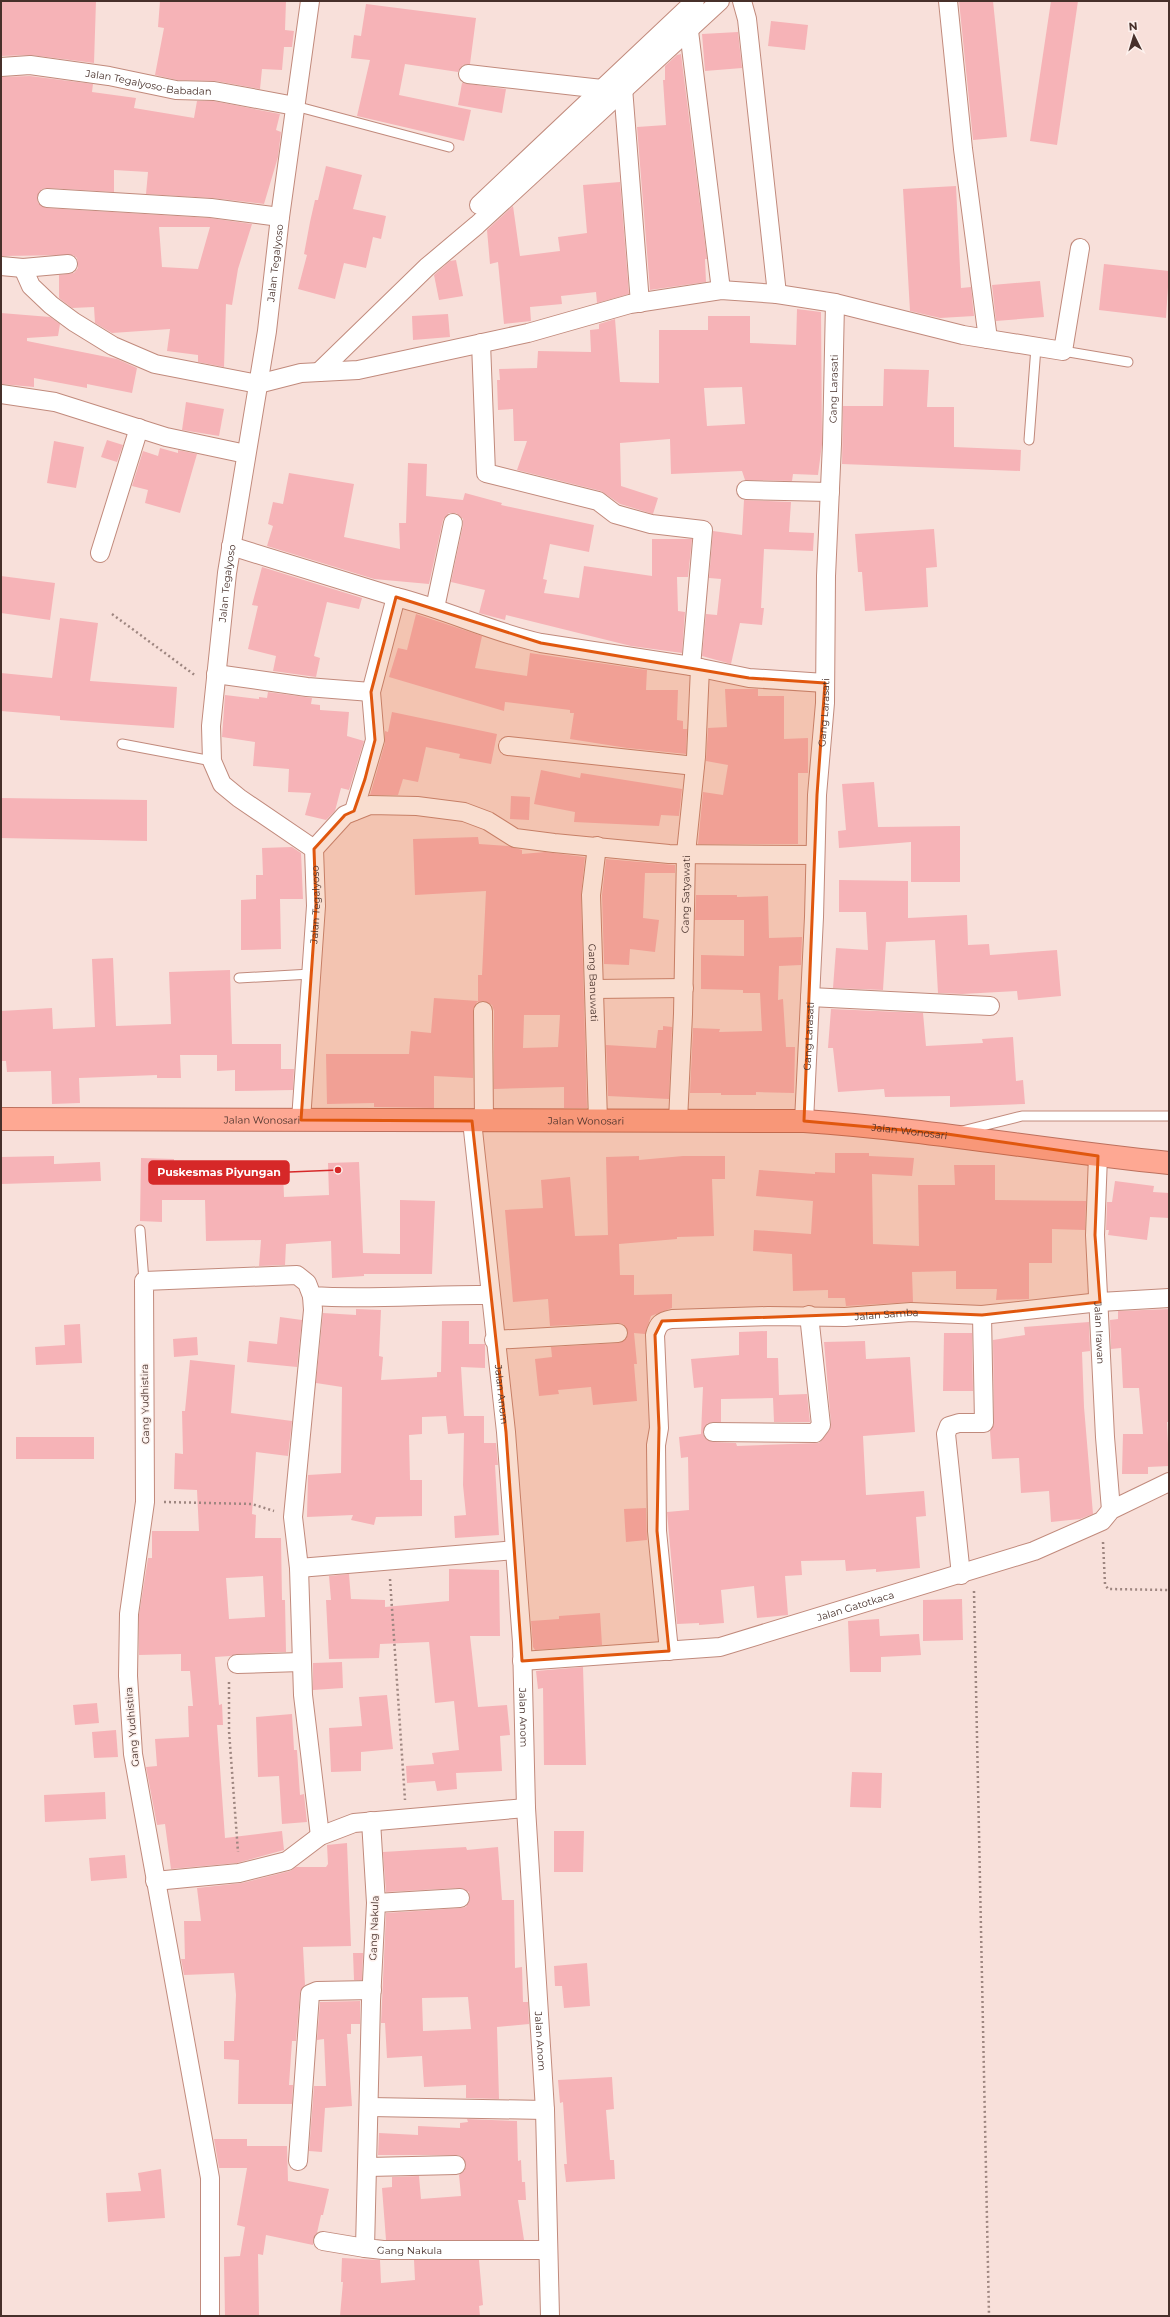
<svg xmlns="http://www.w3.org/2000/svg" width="1170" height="2317" viewBox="0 0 1170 2317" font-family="Montserrat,sans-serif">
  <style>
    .building { fill: #f6b3b7; fill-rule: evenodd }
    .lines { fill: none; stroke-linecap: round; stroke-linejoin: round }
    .service-casing { stroke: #c18a7c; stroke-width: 11 }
    .minor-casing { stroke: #c18a7c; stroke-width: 20 }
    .trunk-casing { stroke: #bd705d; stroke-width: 24 }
    .path { stroke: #9e8680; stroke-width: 2.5; stroke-dasharray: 2 3; stroke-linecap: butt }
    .service { stroke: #fff; stroke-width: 9 }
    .minor { stroke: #fff; stroke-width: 18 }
    .trunk { stroke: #fea893; stroke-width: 22 }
    .marked { fill: #e0570e; fill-opacity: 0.2; stroke: #e0570e; stroke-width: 3; stroke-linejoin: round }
    .labels { text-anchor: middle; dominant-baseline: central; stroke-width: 3; stroke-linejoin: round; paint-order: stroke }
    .street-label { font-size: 10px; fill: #47302a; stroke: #fdf1ed }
    .leader { fill: none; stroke: #d62828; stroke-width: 1.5 }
    .callout-dot { fill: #d62828; stroke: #fdf1ed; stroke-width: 1.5 }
    .callout { fill: #d62828; stroke: #d62828; stroke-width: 1.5 }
    .callout-label { font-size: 11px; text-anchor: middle; font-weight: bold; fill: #fff }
  </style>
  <rect width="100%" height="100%" fill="#f8e0da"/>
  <g class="building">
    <polygon points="1,1 96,1 94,63 31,55 1,56"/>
    <polygon points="160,1 286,1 285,30 294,31 292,47 284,47 282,70 262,69 260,89 216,81 177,80 155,75 164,28 158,27"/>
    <polygon points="959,1 993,1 1007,137 973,140"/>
    <polygon points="1051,1 1078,1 1057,145 1030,141"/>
    <polygon points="366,4 476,18 470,64 463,65 458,72 405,64 399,95 471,110 464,141 357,116 370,60 351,58 354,35 361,36"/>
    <polygon points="771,21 808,25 805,50 768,46"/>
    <polygon points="738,32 742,68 705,71 702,34"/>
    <polygon points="681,54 707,259 705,259 706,282 650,290 637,127 666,125 663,80 665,80 665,66 677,55"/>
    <path d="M30,76L93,84L92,92L136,98L134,108L194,118L197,101H213L280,114L276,130L281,132L278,157L264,204L212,198L146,194L148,172L114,170V192L48,188L42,189L37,197L38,203L46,208L210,218L252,224L238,269L232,305L226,304L224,367L198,362V355L167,351L170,329L112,333L95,323L94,307L72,308L59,298V275L74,273L78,268L77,258L73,255L2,256L1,77ZM159,227H210L198,269L162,267Z"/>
    <polygon points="462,83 506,89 502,113 458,105"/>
    <polygon points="326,166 362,175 353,209 386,216 381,239 373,237 366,268 344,263 335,299 298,289 307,255 304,254 310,222 315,200 318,200"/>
    <polygon points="620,182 629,294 597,303 596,292 561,296 562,304 530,307 531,321 504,324 498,262 490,264 487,230 513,206 520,256 560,251 558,237 587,233 583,185"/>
    <polygon points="956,186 961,288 971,287 974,316 940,318 910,311 903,189"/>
    <polygon points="456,260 463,296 439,300 434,275 450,261"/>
    <polygon points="1104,264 1169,271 1166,318 1099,310"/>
    <polygon points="1040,281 1044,317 996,321 992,285"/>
    <path d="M797,309L821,312L822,444L818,475L793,474L792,481L745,480L742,471L671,474L670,439L620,443L621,486L658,498L653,514L620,504L601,491L517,470L527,441H514L513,409L498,410L497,380H500L499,369L537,368L538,351L591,352L590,330L599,329V324L615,319L620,382L659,383V330H708V316H750V343L796,345ZM742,387L745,424L707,426L704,388Z"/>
    <polygon points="1,313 50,317 60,324 58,336 27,338 27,341 117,359 137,368 132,393 87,384 87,388 34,378 34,387 1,384"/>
    <polygon points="448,314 450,337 413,340 412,316"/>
    <polygon points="884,369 929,370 927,407 954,407 954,447 1021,450 1020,471 842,464 843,406 883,406"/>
    <polygon points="186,402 224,409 219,436 182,430"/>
    <polygon points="107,440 123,445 117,462 101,457"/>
    <polygon points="54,441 84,447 76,488 47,483"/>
    <polygon points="160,448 178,453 178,450 197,454 180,513 145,503 148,490 132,486 143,451 158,456"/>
    <polygon points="408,463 427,464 426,496 463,500 465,493 502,503 501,505 594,525 589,552 550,544 543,579 547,580 544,593 579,598 584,566 652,576 652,539 692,539 688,577 677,577 678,611 685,612 682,653 631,646 506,615 505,620 479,613 485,590 451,582 463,525 463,519 456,513 449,513 443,520 429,584 374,579 267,546 273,526 268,524 273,502 283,504 289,473 354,484 344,537 400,549 399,523 406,523"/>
    <polygon points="744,500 791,502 789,532 814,533 813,551 764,549 761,608 764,608 762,625 740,623 731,664 702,656 706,614 717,615 721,579 709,578 713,531 742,535"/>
    <polygon points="934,529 937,567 926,568 928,607 865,611 862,572 858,572 855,534"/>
    <polygon points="262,567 362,598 359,609 327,602 314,656 320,658 316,677 273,671 276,656 248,649 258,606 252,605"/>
    <polygon points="1,576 55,583 50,620 1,613"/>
    <polygon points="416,614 482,636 475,668 527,676 530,653 647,670 646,690 678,690 677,720 683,721 683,729 687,729 686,754 627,748 570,739 574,713 570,713 570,710 505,702 504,711 389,677 398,648 407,650"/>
    <polygon points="60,618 98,623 90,681 177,687 174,728 60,720 60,716 1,711 1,673 52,678"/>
    <polygon points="725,689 758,689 758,696 784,696 784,739 808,738 808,773 798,773 798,844 698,844 703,792 723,795 728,765 706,761 708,728 727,727"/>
    <polygon points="268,692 312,698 311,704 320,705 320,710 349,712 347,736 364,741 349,790 341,788 335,811 326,820 305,815 311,793 288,792 289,769 253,766 255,742 222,737 225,695 259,699 259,697 267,698"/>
    <polygon points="392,712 497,734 491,764 459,758 460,754 426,747 418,782 403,779 398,795 370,795 385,743 385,731 388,732"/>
    <polygon points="541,770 580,778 581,773 682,789 679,816 661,815 659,826 574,822 575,812 534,804"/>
    <polygon points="874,782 878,827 960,826 960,882 911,882 911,842 839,848 838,831 846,830 842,784"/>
    <polygon points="511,796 530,797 529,820 510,819"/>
    <polygon points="1,798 147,800 147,841 1,838"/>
    <path d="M478,837L479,844L508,846L522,850V854L545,852L585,857L581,895L587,1108H564V1087L494,1089V1011L492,1005L483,1001L477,1002L473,1011V1078L434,1076V1108L374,1107V1103L327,1104L326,1054H409L411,1031L431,1033L434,998L478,1001V975H482L486,891L415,895L413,839ZM524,1015H560L558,1047L523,1048Z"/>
    <polygon points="292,847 301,853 303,899 280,899 281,949 241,950 241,900 256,899 256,875 263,875 262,848"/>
    <polygon points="606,859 675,865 675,873 645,873 643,918 659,920 655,952 630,949 629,965 604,964 602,895"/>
    <polygon points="839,880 908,881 908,918 967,915 968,945 989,944 990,955 1057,950 1061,996 1018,1000 1017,991 962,994 938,993 935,940 886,942 883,990 833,988 836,948 868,950 866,912 839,912"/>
    <polygon points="696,895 737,895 737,897 768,896 769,938 802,937 801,965 779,966 778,1000 783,999 786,1047 795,1047 794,1093 756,1092 756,1095 721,1095 721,1093 690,1093 693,1028 720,1029 719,1032 762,1031 760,993 743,993 743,990 701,989 701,955 744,956 744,920 695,920"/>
    <polygon points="113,958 116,1026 171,1024 169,972 230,970 232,1044 281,1044 281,1069 294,1069 293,1090 235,1091 235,1070 217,1071 217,1055 180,1055 181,1078 157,1078 157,1075 79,1078 80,1103 52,1104 51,1071 7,1072 6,1061 1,1061 1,1011 52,1008 53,1029 95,1027 92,959"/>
    <polygon points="831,1009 923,1013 926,1046 983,1043 982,1039 1013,1037 1016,1081 1023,1080 1025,1104 950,1107 950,1096 885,1097 884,1089 838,1092 833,1048 828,1048"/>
    <polygon points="663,1026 672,1027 669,1099 608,1096 606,1045 656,1048 658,1030 663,1030"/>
    <polygon points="835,1153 869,1153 869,1156 914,1158 912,1176 872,1174 873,1244 919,1246 918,1185 955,1185 954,1165 995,1165 995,1200 1086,1201 1085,1230 1052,1229 1052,1263 1029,1263 1029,1299 996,1300 997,1289 956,1289 956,1271 912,1272 913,1302 846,1306 845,1298 828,1298 828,1290 793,1291 792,1254 753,1251 754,1230 811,1234 813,1201 756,1196 759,1170 815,1174 815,1172 835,1173"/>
    <polygon points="54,1156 54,1164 100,1162 101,1181 1,1184 1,1157"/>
    <polygon points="639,1156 639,1160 683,1156 725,1156 725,1179 712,1179 714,1236 677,1237 677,1239 619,1244 620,1275 634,1275 634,1295 672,1294 672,1308 651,1316 645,1334 634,1333 637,1364 634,1364 637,1401 593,1405 591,1387 558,1390 559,1394 539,1396 535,1359 552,1357 551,1347 619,1343 627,1338 628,1332 623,1324 617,1323 550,1326 548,1299 513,1302 505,1210 543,1208 541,1180 570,1177 575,1236 608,1235 606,1157"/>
    <polygon points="141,1158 174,1159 174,1178 262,1176 262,1171 283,1170 284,1197 329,1195 328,1163 359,1162 363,1253 400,1254 400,1200 435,1201 432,1274 364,1274 364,1276 332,1278 331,1241 286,1244 285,1265 259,1266 261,1240 206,1241 205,1200 162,1200 162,1222 140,1221"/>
    <polygon points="1115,1181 1154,1186 1153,1192 1169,1193 1169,1218 1150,1217 1147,1240 1108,1235 1109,1230 1106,1230 1107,1202 1112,1202"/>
    <polygon points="356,1309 381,1310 379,1356 383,1357 381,1380 437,1377 437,1372 441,1372 442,1321 469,1321 469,1344 485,1344 485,1368 461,1367 464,1416 484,1416 484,1443 496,1443 498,1465 495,1465 499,1535 455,1538 454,1516 466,1515 463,1485 464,1433 448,1434 446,1416 422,1417 422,1434 409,1435 410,1480 422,1480 422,1516 376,1517 374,1525 351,1520 353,1515 307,1517 308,1475 341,1473 342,1387 316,1383 323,1313 356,1315"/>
    <polygon points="1169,1309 1169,1422 1167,1422 1169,1466 1148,1467 1148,1474 1122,1474 1123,1434 1143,1434 1139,1388 1123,1388 1121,1348 1111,1349 1110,1320 1118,1319 1118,1311"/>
    <polygon points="280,1317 302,1320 297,1367 247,1362 249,1341 277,1344"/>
    <polygon points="1089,1322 1090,1351 1082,1352 1084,1407 1093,1514 1080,1519 1051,1522 1049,1491 1021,1493 1019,1458 992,1459 990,1431 994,1423 993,1340 1025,1335 1024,1327"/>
    <polygon points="80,1324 82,1363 36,1365 35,1347 65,1345 64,1325"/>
    <polygon points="767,1331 767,1358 778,1358 779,1395 807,1394 810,1422 774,1422 773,1398 721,1399 721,1422 708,1423 703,1432 704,1437 713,1442 736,1443 737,1446 819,1443 829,1431 831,1424 824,1342 865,1341 866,1359 910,1357 915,1432 863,1436 866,1495 924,1491 926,1516 916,1517 920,1568 876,1572 876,1569 846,1571 845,1560 801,1561 802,1575 785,1576 788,1615 757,1618 754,1586 721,1590 724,1623 699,1625 699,1623 677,1624 667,1512 689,1510 688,1457 681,1458 679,1437 701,1434 703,1387 694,1388 691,1359 739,1355 739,1332"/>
    <polygon points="944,1333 972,1333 973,1391 943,1391"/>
    <polygon points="197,1337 198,1355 174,1357 173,1339"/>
    <path d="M190,1360L235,1365L231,1413L292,1421L288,1456L256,1452L252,1514L256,1515L255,1538H281L282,1600H285L286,1652L237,1654L230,1656L215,1657L219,1705L222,1704L223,1725H217L225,1838L282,1831L284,1850L237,1863L171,1869L165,1824L157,1825L146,1767L157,1766L155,1739L189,1737L188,1706H193L190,1671H181V1654L139,1655V1615L148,1558H152V1531H199L197,1490L174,1489L175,1453L183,1454L182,1411H185ZM263,1576L265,1617L229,1619L226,1578Z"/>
    <rect x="16" y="1437" width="78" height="22"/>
    <polygon points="646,1508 647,1540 626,1542 624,1509"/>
    <polygon points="449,1569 499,1570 500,1636 470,1636 478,1707 507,1705 510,1735 500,1736 502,1771 456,1773 457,1789 437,1791 435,1781 407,1783 406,1766 434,1764 432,1753 459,1750 454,1701 435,1703 429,1642 380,1644 379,1658 329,1659 326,1600 331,1600 329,1576 349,1574 351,1599 385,1600 385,1607 449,1601"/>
    <polygon points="962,1599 963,1640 923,1641 923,1600"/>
    <polygon points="600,1613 602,1645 535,1650 533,1647 531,1621 559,1619 559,1616"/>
    <polygon points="879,1619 880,1636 919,1634 921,1655 881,1657 881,1672 850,1672 848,1621"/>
    <polygon points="342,1662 343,1688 313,1690 313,1663"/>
    <polygon points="583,1667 586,1765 544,1765 543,1688 538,1689 536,1671"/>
    <polygon points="387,1695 393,1749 361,1752 361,1771 331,1772 329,1728 362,1726 359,1697"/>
    <polygon points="97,1703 99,1723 75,1725 73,1705"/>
    <polygon points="292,1714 294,1750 297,1750 300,1795 304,1794 307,1822 282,1824 279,1776 258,1777 256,1717"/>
    <polygon points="116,1730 118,1757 94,1758 92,1732"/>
    <polygon points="852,1772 882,1773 881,1808 850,1807"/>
    <polygon points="105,1792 106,1819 45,1822 44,1795"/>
    <polygon points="554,1831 584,1831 583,1872 554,1872"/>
    <polygon points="347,1843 351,1946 303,1947 305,1985 300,1993 296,2041 292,2041 289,2085 293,2085 292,2104 238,2104 239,2060 224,2059 224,2041 234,2041 236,1995 234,1973 184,1975 181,1959 185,1959 184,1921 201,1921 197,1888 242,1883 290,1871 296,1867 326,1867 328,1864 327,1845"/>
    <path d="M466,1847L467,1850L498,1847L502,1900H514L515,1968L522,1967L523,2002H528L529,2024L497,2027L499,2099L466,2098V2085L424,2087L422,2056L387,2058L385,2023H381L386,1913L461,1908L466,1907L470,1898L469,1892L459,1888L386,1892L383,1852ZM468,1997L471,2029L423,2031L422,1998Z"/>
    <polygon points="125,1855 127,1878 91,1881 89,1858"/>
    <polygon points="353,1953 363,1953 362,1980 354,1980"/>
    <polygon points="587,1963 590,2006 564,2008 562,1986 555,1986 554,1966"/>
    <polygon points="360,2001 360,2024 351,2024 351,2034 347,2034 352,2106 325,2108 322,2152 309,2151 314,2086 326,2086 324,2039 317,2040 320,2002"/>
    <polygon points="612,2077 614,2109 606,2110 610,2160 614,2160 615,2179 566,2182 564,2164 567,2164 563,2102 560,2103 558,2080"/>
    <polygon points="467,2119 517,2121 518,2161 521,2160 522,2182 525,2182 526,2200 518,2200 524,2240 386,2240 382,2188 392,2187 392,2177 419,2176 421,2199 461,2196 459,2175 465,2170 466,2164 461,2156 456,2155 378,2155 379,2133 418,2135 418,2126 460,2128 460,2123 468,2122"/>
    <polygon points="214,2139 247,2139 247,2146 287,2146 288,2181 329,2189 323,2215 321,2215 317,2233 313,2239 313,2245 266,2235 263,2255 258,2254 259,2316 225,2316 224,2257 240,2256 245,2227 237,2225 247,2168 219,2168"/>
    <polygon points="161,2169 165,2218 108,2222 106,2193 141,2191 138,2173"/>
    <polygon points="342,2258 380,2260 381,2283 415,2280 414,2260 479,2260 483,2305 479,2306 480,2316 340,2316 343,2282 341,2282"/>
  </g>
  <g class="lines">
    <g class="service-casing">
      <g id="service">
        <polyline points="295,106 449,147"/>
        <polyline points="1063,351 1128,362"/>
        <polyline points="1029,440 1036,347"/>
        <polyline points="122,744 212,761"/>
        <polyline points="239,978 311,974"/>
        <polyline points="962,1131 1022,1116 1169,1116"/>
        <polyline points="140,1230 144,1281"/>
      </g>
    </g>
    <g class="minor-casing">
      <g id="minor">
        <polyline points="742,1 747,19 777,294"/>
        <polyline points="948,1 963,149 988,339"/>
        <polyline points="689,31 721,290"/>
        <path id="s1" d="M1,67L30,65L109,76L176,90L214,91L295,106"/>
        <polyline points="468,74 602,89"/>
        <polyline points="623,88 640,303"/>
        <polyline points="47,198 211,208 280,217"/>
        <polyline points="479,205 695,1"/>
        <polyline points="1,266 23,268 68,264"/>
        <polyline points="23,268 31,286 51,305 74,322 113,346 155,364 258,384 301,373 358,370 528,333 630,304 721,290 777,294 835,303 963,335 1063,351 1080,248"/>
        <polyline points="481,343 486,473 598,501 615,514 651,524 703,530 691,666"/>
        <polyline points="319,372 427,267 477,225 720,1"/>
        <polyline points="1,394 55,402 166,437 246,454"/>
        <polyline points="746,490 830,492"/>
        <polyline points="231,546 396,597 371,692 375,740 354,811"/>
        <polyline points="100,553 139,428"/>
        <path d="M396,597C445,609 491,632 541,643L691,666L749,678L825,683"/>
        <polyline points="435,608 453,523"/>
        <polyline points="216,674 307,687 371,692"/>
        <polyline points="508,746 695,766"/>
        <path id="s2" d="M597,846L591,895L598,1120"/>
        <polyline points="314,849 345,815 370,805 417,806 464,812 488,821 515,838 554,843 669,854 815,855"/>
        <polyline points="594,989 684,988"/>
        <polyline points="810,997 990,1006"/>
        <polyline points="483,1011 484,1121"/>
        <path id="s3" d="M301,1120L316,906L314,849L239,798L222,784L212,761L211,726L227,573L267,331L280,217L310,1"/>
        <path id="s4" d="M472,1121L506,1432L522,1642L526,1808L545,2110L550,2316"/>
        <path id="s5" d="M678,1121L683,1014L686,853L696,757L700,668"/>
        <path id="s6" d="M804,1121L814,917L817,795L825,703L826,576L832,444L835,303"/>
        <path id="s7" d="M1098,1156L1095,1235L1105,1437L1111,1510"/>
        <polyline points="312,1296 313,1310 293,1517 299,1568 303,1695 320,1836"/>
        <polyline points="494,1340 618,1333"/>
        <polyline points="713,1432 815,1433 821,1425 809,1315"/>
        <polyline points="299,1568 515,1550"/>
        <polyline points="961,1575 946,1434 949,1426 959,1423 984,1423 982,1315"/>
        <path id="s8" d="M669,1651L657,1531L656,1445L659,1428L655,1335C658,1324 661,1321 672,1319L768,1316L845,1317L911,1312L982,1315L1100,1302L1169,1298"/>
        <path id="s9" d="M522,1661L720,1647L1034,1551L1102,1521L1111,1510L1169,1482"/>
        <polyline points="237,1664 301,1662"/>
        <path id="s10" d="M371,1821L376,1903L371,2001L365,2248L383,2250H547"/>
        <polyline points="155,1881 239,1873 287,1861 320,1836 354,1823 526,1808"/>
        <polyline points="376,1903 460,1898"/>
        <polyline points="370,2107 545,2110"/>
        <polyline points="298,2161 310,1994 317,1991 372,1990"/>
        <polyline points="368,2167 456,2165"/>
        <polyline points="323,2241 365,2248"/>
        <path d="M210,2316V2178L133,1754L128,1676L129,1614L145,1502L144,1281L297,1275L307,1283L312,1296C370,1300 430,1294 489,1295"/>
      </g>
    </g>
    <g class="trunk-casing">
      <g id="trunk">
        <path id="s11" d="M1,1119L804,1121C926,1129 1047,1151 1169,1163"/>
      </g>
    </g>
    <g class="path">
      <polyline points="112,614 196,676"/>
      <polyline points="164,1502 252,1504 274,1511"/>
      <polyline points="1103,1542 1105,1584 1108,1589 1169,1590"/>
      <polyline points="390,1579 405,1800"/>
      <polyline points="974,1591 989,2316"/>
      <polyline points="229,1682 229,1731 238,1852"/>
    </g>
    <use href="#service" class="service"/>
    <use href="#minor" class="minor"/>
    <use href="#trunk" class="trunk"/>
  </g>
  <path class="marked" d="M396,597L541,643L749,678L825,683L817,795L804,1121L947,1134L1098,1156L1095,1235L1100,1302L982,1315L911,1312L662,1321L655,1335L659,1428L657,1531L669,1651L522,1661L506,1432L472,1121L301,1120L316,906L314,849L345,815L354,811L365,779L375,740L371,692Z"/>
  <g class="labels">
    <g class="street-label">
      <text stroke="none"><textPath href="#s1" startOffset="149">Jalan Tegalyoso-Babadan</textPath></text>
      <text stroke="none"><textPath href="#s3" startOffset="912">Jalan Tegalyoso</textPath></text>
      <text stroke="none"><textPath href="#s6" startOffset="733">Gang Larasati</textPath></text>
      <text stroke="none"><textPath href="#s3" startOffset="588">Jalan Tegalyoso</textPath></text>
      <text stroke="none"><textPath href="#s6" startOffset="409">Gang Larasati</textPath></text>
      <text stroke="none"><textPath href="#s5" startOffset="227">Gang Satyawati</textPath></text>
      <text stroke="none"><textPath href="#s3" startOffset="216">Jalan Tegalyoso</textPath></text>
      <text stroke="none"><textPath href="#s2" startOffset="137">Gang Banuwati</textPath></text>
      <text stroke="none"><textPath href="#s6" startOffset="85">Gang Larasati</textPath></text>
      <text stroke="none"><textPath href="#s11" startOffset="261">Jalan Wonosari</textPath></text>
      <text stroke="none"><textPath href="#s11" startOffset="585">Jalan Wonosari</textPath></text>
      <text stroke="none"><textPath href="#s11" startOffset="909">Jalan Wonosari</textPath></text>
      <text stroke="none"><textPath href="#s8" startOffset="557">Jalan Samba</textPath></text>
      <text stroke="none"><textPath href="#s7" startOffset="177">Jalan Irawan</textPath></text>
      <text stroke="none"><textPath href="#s4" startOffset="275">Jalan Anom</textPath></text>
      <text transform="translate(145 1404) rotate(-91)">Gang Yudhistira</text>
      <text stroke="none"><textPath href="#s9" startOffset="340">Jalan Gatotkaca</textPath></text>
      <text stroke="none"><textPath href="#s4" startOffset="599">Jalan Anom</textPath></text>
      <text transform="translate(132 1727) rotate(-95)">Gang Yudhistira</text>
      <text transform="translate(374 1928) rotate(-88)">Gang Nakula</text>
      <text stroke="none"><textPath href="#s4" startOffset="923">Jalan Anom</textPath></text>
      <text stroke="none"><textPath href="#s10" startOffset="472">Gang Nakula</textPath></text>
    </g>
  </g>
  <path class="leader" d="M338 1170L289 1172"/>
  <circle class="callout-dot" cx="338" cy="1170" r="4"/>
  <rect class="callout" x="149" y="1161" width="140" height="23" rx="4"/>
  <g class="callout-label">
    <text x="219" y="1176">Puskesmas Piyungan</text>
  </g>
  <rect width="1170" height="2317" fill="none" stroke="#47302a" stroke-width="4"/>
  <g transform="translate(1134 36) rotate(355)" stroke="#fdf1ed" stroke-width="3" paint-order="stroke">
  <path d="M0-3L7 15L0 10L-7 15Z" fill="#47302a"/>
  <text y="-6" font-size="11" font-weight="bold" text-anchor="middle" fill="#47302a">N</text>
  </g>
</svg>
